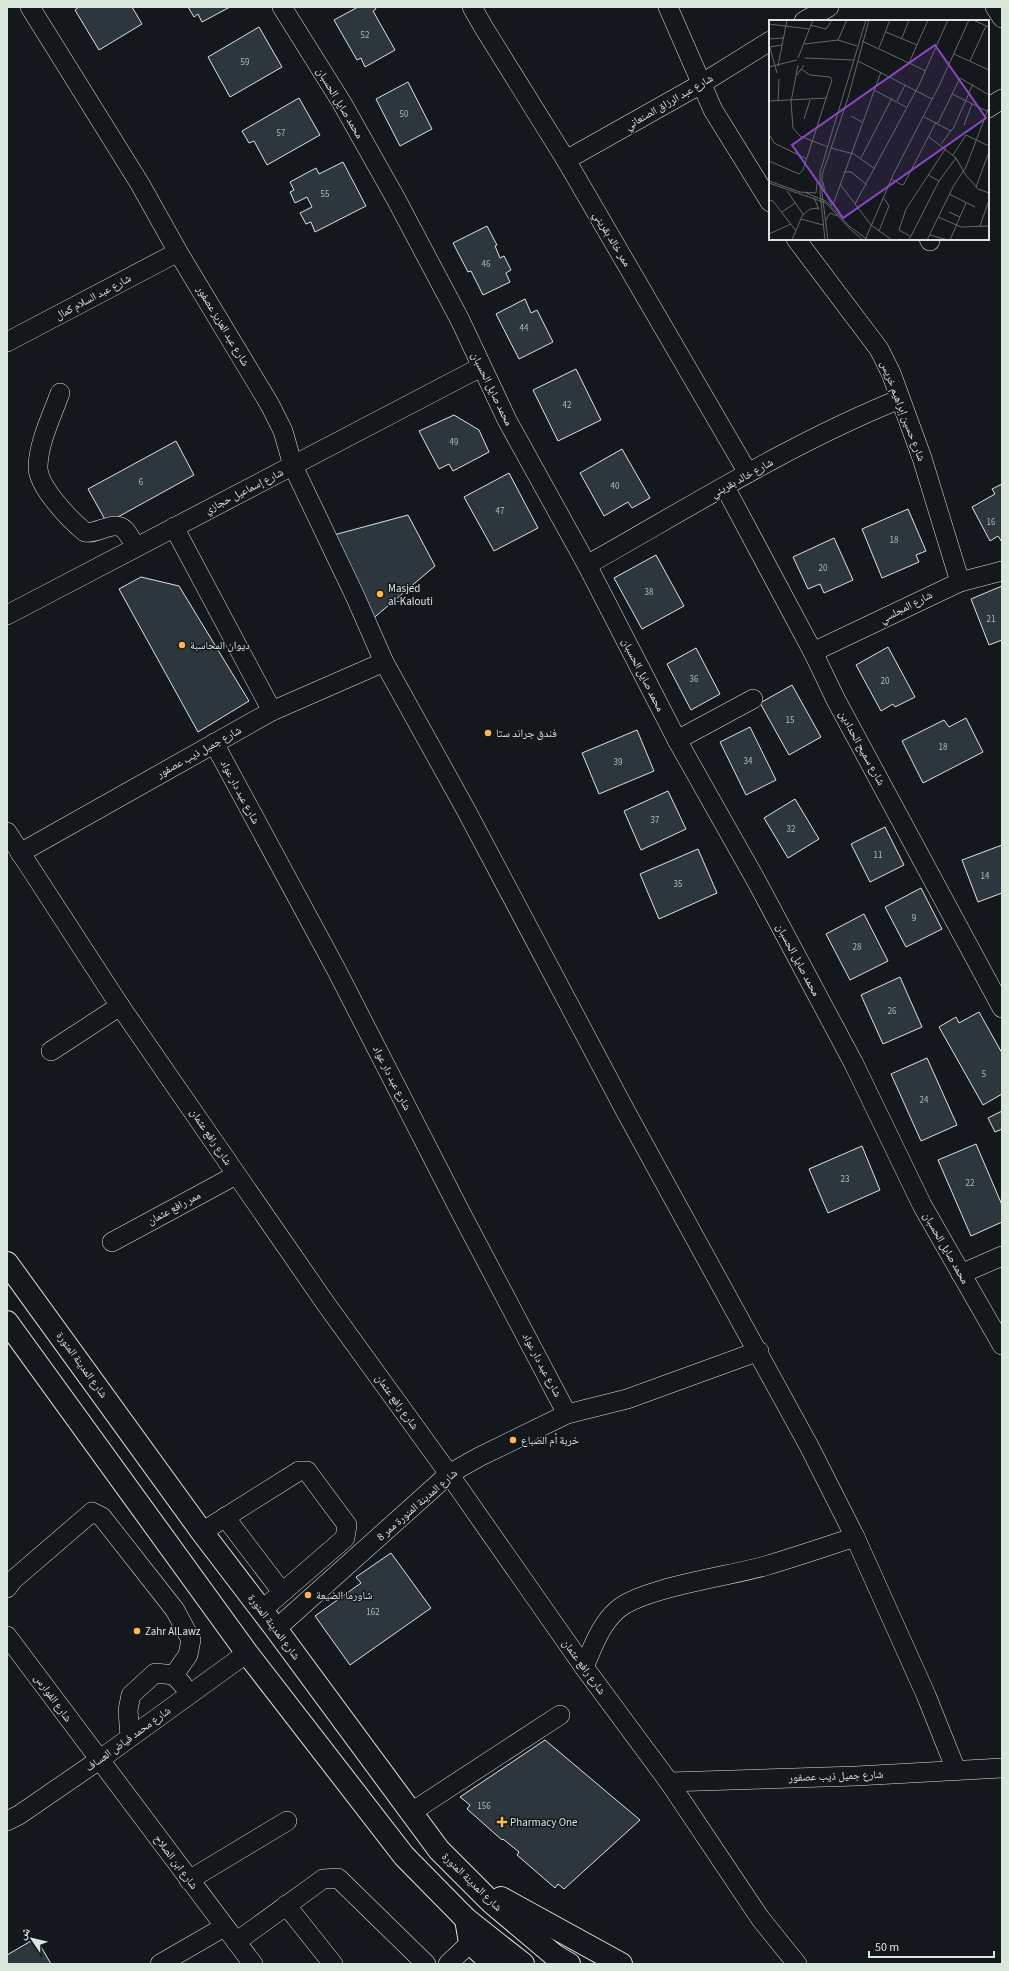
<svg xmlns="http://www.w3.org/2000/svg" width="1009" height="1971" viewBox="0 0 1009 1971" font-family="'Source Sans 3','Noto Naskh Arabic',sans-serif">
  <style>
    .building { fill: #2c363c; stroke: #d8e6dc }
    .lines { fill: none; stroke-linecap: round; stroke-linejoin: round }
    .minor-casing { stroke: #d8e6dc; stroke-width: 20 }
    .major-casing { stroke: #d8e6dc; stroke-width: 24 }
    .minor { stroke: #14181c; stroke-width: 19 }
    .major { stroke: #14181c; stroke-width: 22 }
    .poi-dot { fill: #ffb74d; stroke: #14181c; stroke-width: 1.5 }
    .labels { text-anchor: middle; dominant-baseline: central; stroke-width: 3; stroke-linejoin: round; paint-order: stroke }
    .number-label { font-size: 9px; fill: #adbab4 }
    .street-label { font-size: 11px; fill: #d8e6dc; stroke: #14181c }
    .poi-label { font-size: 11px; fill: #d8e6dc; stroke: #14181c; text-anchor: start }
    .inset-road { fill: none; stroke: #626a69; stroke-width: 1 }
    .view { fill: #8948c3; fill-opacity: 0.15; stroke: #8948c3; stroke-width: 2 }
    .inset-edge { fill: none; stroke: #d8e6dc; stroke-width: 2 }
  </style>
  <rect width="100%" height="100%" fill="#14181c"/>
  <g class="building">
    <polygon points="79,7 132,7 142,24 99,50 75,10"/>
    <polygon points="188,7 230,7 202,22 198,14 194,17"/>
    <polygon points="358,7 375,7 376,9 373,11 395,50 365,67 361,58 357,60 334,20"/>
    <polygon points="259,27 282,67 230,97 208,57"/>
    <polygon points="408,82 432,129 400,146 376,99"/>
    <polygon points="299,98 320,135 267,165 254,141 249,143 242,131"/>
    <polygon points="343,162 366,206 315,232 311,222 306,224 300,213 312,207 307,197 295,203 290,192 294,190 290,182 316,168 319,174"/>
    <polygon points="487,226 497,245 495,246 500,258 504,256 511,270 506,273 510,282 483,295 471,271 468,272 453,243"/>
    <polygon points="525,299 531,313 537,310 553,342 519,359 496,314"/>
    <polygon points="576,369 601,420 558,441 533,390"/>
    <polygon points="454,415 479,430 489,452 453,471 449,464 439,469 419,431"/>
    <polygon points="176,441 194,475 107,523 88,489"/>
    <polygon points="622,449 650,498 632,508 628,502 604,516 580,473"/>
    <polygon points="509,473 538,528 494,551 464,497"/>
    <polygon points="1002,484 1002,542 998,536 990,541 972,507 995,494 992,489"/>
    <polygon points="908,509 926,551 916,555 919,562 882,578 862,529"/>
    <polygon points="408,515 435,566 370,621 330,536"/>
    <polygon points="834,538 853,580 824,593 820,584 808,589 793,557"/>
    <polygon points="656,555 684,606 642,629 614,578"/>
    <polygon points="141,577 179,586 249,701 198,732 119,589"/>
    <polygon points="1002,586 1002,640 989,645 971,599"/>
    <polygon points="888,647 915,697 895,707 893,704 881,711 856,665"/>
    <polygon points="696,648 720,694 691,710 667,664"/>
    <polygon points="792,685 821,737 789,755 760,703"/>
    <polygon points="966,718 983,752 923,783 902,741 944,720 949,727"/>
    <polygon points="750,727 776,780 746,795 720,742"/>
    <polygon points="637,730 654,771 599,794 582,753"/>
    <polygon points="668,791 686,829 641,850 624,811"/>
    <polygon points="795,799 819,839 788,858 764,818"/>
    <polygon points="885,827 904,865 870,882 851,844"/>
    <polygon points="1002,845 1002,893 978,902 962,860"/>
    <polygon points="698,849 717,893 659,919 640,874"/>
    <polygon points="921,888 942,929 906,947 885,907"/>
    <polygon points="864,914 888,961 850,980 826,934"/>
    <polygon points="900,977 922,1027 883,1044 861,995"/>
    <polygon points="979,1012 1002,1053 1002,1094 983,1105 939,1027 956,1017 959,1023"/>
    <polygon points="927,1058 957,1125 921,1141 891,1074"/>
    <polygon points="1002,1111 1002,1129 995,1132 988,1118"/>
    <polygon points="976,1144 1002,1205 1002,1222 971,1236 938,1160"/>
    <polygon points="862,1146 880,1190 828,1213 809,1169"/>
    <polygon points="391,1553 431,1608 350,1665 315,1616 361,1583 356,1577"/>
    <polygon points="545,1740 640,1820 564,1889 558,1884 555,1888 517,1855 519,1852 503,1839 502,1840 467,1809 470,1805 460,1797"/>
    <polygon points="36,1938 51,1964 7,1964 7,1955"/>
  </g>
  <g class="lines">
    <g class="minor-casing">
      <g id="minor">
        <polyline points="30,7 140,184 178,252 270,405 283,431 293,466 355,596 384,662 466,810 626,1112 809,1446 855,1537 926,1695 956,1770"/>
        <polyline points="282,7 342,103 396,199 460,320 507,420 587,565 677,740 757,882 854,1064 922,1205 1002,1345"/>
        <polyline points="472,7 484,28 566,160 748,473"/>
        <polyline points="668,7 713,110 770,202"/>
        <polyline points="995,7 1002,18"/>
        <polyline points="804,21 829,7"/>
        <polyline points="988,108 1002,99"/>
        <polyline points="566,160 701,84 770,41"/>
        <polyline points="796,239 879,349 891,373 922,458 960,582"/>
        <polyline points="929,239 930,241"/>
        <polyline points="7,342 178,252"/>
        <path d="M60,393C52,416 39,441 38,466C37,486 70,520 85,532C97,535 114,519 125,530C129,535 133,542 136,547"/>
        <polyline points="725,487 813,652 836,700 1002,1008"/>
        <polyline points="174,527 272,711"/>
        <path d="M587,565C690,507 791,443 900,399"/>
        <polyline points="7,615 481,367"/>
        <polyline points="813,652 960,582 1002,571"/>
        <polyline points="677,740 753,699"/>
        <polyline points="214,743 336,969 461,1213 567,1414"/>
        <polyline points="7,832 120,1006 326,1304 449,1474 584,1667 669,1782 760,1918 797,1964"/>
        <polyline points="20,853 272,711 384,662"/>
        <polyline points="51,1051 120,1006"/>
        <polyline points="112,1242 236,1175"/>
        <polyline points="961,1274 1002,1256"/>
        <polyline points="225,1517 282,1592"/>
        <polyline points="202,1532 299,1471 307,1471 347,1525 345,1538 262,1610"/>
        <polyline points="7,1588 13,1580 92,1512 102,1517 175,1610 191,1640 188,1655 174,1675"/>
        <polyline points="276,1629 449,1474 479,1457 567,1414 627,1399 759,1351"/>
        <polyline points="7,1636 253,1964"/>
        <path d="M584,1667C593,1647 600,1625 617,1610C641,1588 730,1576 765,1566C795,1557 825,1547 855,1537"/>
        <polyline points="130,1737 128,1710 131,1695 155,1673 174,1675 183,1685"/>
        <polyline points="669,1782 856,1776 1002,1768"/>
        <polyline points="410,1813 560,1715"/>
        <polyline points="7,1821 19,1815 99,1760 247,1653"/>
        <polyline points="189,1880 287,1821"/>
        <polyline points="286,1905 333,1964"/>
        <polyline points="236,1942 323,1879 338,1878 426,1964"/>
        <polyline points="160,1964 224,1927"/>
        <polyline points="448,1964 470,1943"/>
      </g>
    </g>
    <g class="major-casing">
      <g id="major">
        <polyline points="7,1263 202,1532 276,1629 439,1850 491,1902 554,1955 569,1964"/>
        <polyline points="7,1322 247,1653 404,1856 466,1919 523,1964"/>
        <polyline points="501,1898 621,1964"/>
        <polyline points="466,1919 470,1943 493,1964"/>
      </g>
    </g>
    <use href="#minor" class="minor"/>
    <use href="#major" class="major"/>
  </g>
  <g class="poi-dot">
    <circle cx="380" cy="594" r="4"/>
    <circle cx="182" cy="645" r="4"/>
    <circle cx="488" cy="733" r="4"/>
    <circle cx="513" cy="1440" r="4"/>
    <circle cx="308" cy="1595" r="4"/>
    <circle cx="137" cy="1631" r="4"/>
    <path d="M500 1816h4v4h4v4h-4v4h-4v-4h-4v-4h4z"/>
  </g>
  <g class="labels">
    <g class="number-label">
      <text x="365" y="35">52</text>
      <text x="245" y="62">59</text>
      <text x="404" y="114">50</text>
      <text x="281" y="133">57</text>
      <text x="325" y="194">55</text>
      <text x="486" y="264">46</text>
      <text x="524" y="328">44</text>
      <text x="567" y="405">42</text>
      <text x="454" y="442">49</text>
      <text x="141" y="482">6</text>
      <text x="615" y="486">40</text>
      <text x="500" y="511">47</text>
      <text x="991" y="522">16</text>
      <text x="894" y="540">18</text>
      <text x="823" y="568">20</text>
      <text x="649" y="592">38</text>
      <text x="991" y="619">21</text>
      <text x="694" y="679">36</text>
      <text x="885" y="681">20</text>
      <text x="790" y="720">15</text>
      <text x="943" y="747">18</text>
      <text x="748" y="761">34</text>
      <text x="618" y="762">39</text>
      <text x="655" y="820">37</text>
      <text x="791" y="829">32</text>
      <text x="878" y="855">11</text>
      <text x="985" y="876">14</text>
      <text x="678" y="884">35</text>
      <text x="914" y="918">9</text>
      <text x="857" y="947">28</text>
      <text x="892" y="1011">26</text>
      <text x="984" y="1074">5</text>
      <text x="924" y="1100">24</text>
      <text x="845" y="1179">23</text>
      <text x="970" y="1183">22</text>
      <text x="373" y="1612">162</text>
      <text x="484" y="1806">156</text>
    </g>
    <g class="street-label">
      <text transform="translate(669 102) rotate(-30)">شارع عبد الرزاق الصنعاني</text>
      <text transform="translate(340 103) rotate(59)">محمد صايل الحسبان</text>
      <text transform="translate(612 239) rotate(59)">ممر خالد بقريني</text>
      <text transform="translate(93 297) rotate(-28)">شارع عبد السلام كمال</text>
      <text transform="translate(223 326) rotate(59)">شارع عبد العزيز عصفور</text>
      <text transform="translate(492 389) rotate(64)">محمد صايل الحسبان</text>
      <text transform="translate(903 411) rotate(69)">شارع حسين إبراهيم خريس</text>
      <text transform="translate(742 478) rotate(-29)">شارع خالد بقريني</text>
      <text transform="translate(244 491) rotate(-27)">شارع إسماعيل حجازي</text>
      <text transform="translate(906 607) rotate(-27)">شارع المجلسي</text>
      <text transform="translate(643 675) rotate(63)">محمد صايل الحسبان</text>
      <text transform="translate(862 748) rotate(61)">شارع سميح الحدادين</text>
      <text transform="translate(199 752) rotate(-29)">شارع جميل ذيب عصفور</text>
      <text transform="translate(240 792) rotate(62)">شارع عبد دار عواد</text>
      <text transform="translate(798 960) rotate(62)">محمد صايل الحسبان</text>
      <text transform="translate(392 1078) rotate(63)">شارع عبد دار عواد</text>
      <text transform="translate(211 1137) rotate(56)">شارع رافع عثمان</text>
      <text transform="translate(174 1208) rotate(-28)">ممر رافع عثمان</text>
      <text transform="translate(946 1248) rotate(60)">محمد صايل الحسبان</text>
      <text transform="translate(82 1365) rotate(54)">شارع المدينة المنورة</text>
      <text transform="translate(542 1365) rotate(62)">شارع عبد دار عواد</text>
      <text transform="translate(397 1402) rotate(54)">شارع رافع عثمان</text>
      <text transform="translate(417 1505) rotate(-41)">شارع المدينة المنورة ممر 8</text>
      <text transform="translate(274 1627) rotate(53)">شارع المدينة المنورة</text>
      <text transform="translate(584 1667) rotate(54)">شارع رافع عثمان</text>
      <text transform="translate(53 1698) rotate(54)">شارع الفوارس</text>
      <text transform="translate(128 1739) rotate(-36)">شارع محمد فياض العساف</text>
      <text transform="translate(836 1776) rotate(-2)">شارع جميل ذيب عصفور</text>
      <text transform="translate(176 1862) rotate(53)">شارع ابن الصلاح</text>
      <text transform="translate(472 1882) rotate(44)">شارع المدينة المنورة</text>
    </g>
    <g class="poi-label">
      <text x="388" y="588">Masjed<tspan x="388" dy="13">al-Kalouti</tspan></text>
      <text x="190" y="645">ديوان المحاسبة</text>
      <text x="496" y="733">فندق جراند ستا</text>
      <text x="521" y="1440">خربة أم الضباع</text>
      <text x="316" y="1595">شاورما الضيعة</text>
      <text x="145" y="1631">Zahr AlLawz</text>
      <text x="510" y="1822">Pharmacy One</text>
    </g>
  </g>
  <g transform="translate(769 20)">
    <rect width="220" height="220" fill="#14181c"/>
    <path class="inset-road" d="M78,0L69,20L88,26M204,0L220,7M0,4L40,9M41,5L57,9L63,0M117,12L148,25M133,18L140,0M0,19L14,18M93,21L157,51M0,24L8,53M35,24L69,20M0,27L13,25M110,28L121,0M185,34L220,50M29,38L44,0M36,38L85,40M89,41L163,79M201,41L217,6M140,43L159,0M29,45L22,82L24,108L31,116L59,127M9,46L18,0M0,47L28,40M28,55L35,45M105,70L137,87M183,74L220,92M0,81L58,78M9,81L10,59M128,81L136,65M82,96L93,102M155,97L182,111M35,99L41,80M169,103L191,58L220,75M195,105L203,84M0,114L5,123L38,139M160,117L187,138L196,154L209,169L220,173M172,124L185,107L204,64M62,128L85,134L106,149M184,135L197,115L220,126M92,138L123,78M0,141L30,154L34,150L63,60L61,57L41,55L32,49M75,152H82L98,165M159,155L170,161M122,159L133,165L135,164L167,102M0,161L31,172M54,162L56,172L63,186M0,163L57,183L81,209L94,220M71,164L102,205L123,220M207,167L220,132M18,171L34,194L23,220M30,172L47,173L48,163M37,173L57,181L80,206L99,220M180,174L206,187M45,177L50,190M0,180L4,181L27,211M86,184L150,65L179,0M64,185L112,52M13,192L26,183M180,192L191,197M34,195L41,189L50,188M169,197L192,207L220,206M32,199L54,205M57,200L61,193L68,196M211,206L220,180M110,211L120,186L114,177M0,214L22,204M161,215L179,220M141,216L130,210L137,189L177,128M56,220L51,172V152L97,0M59,220L53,173V155L79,78L100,0M96,220L125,153L171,64L200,0M140,220L170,161L187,138M158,220L185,165L197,147L220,87M181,220L197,183"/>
    <path class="view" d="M166,25L217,98L74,198L23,125Z"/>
    <rect width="220" height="220" class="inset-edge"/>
  </g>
  <rect width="1009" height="1971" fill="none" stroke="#d8e6dc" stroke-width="16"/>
  <g transform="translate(32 1939) rotate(305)" stroke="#14181c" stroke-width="3" paint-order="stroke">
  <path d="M0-3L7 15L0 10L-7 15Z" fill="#d8e6dc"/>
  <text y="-6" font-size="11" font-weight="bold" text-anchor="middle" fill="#d8e6dc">ش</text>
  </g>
  <path d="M869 1951v6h125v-6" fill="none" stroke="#d8e6dc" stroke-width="2"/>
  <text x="875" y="1951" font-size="12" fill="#d8e6dc" stroke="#14181c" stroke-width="3" paint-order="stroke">50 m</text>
</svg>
